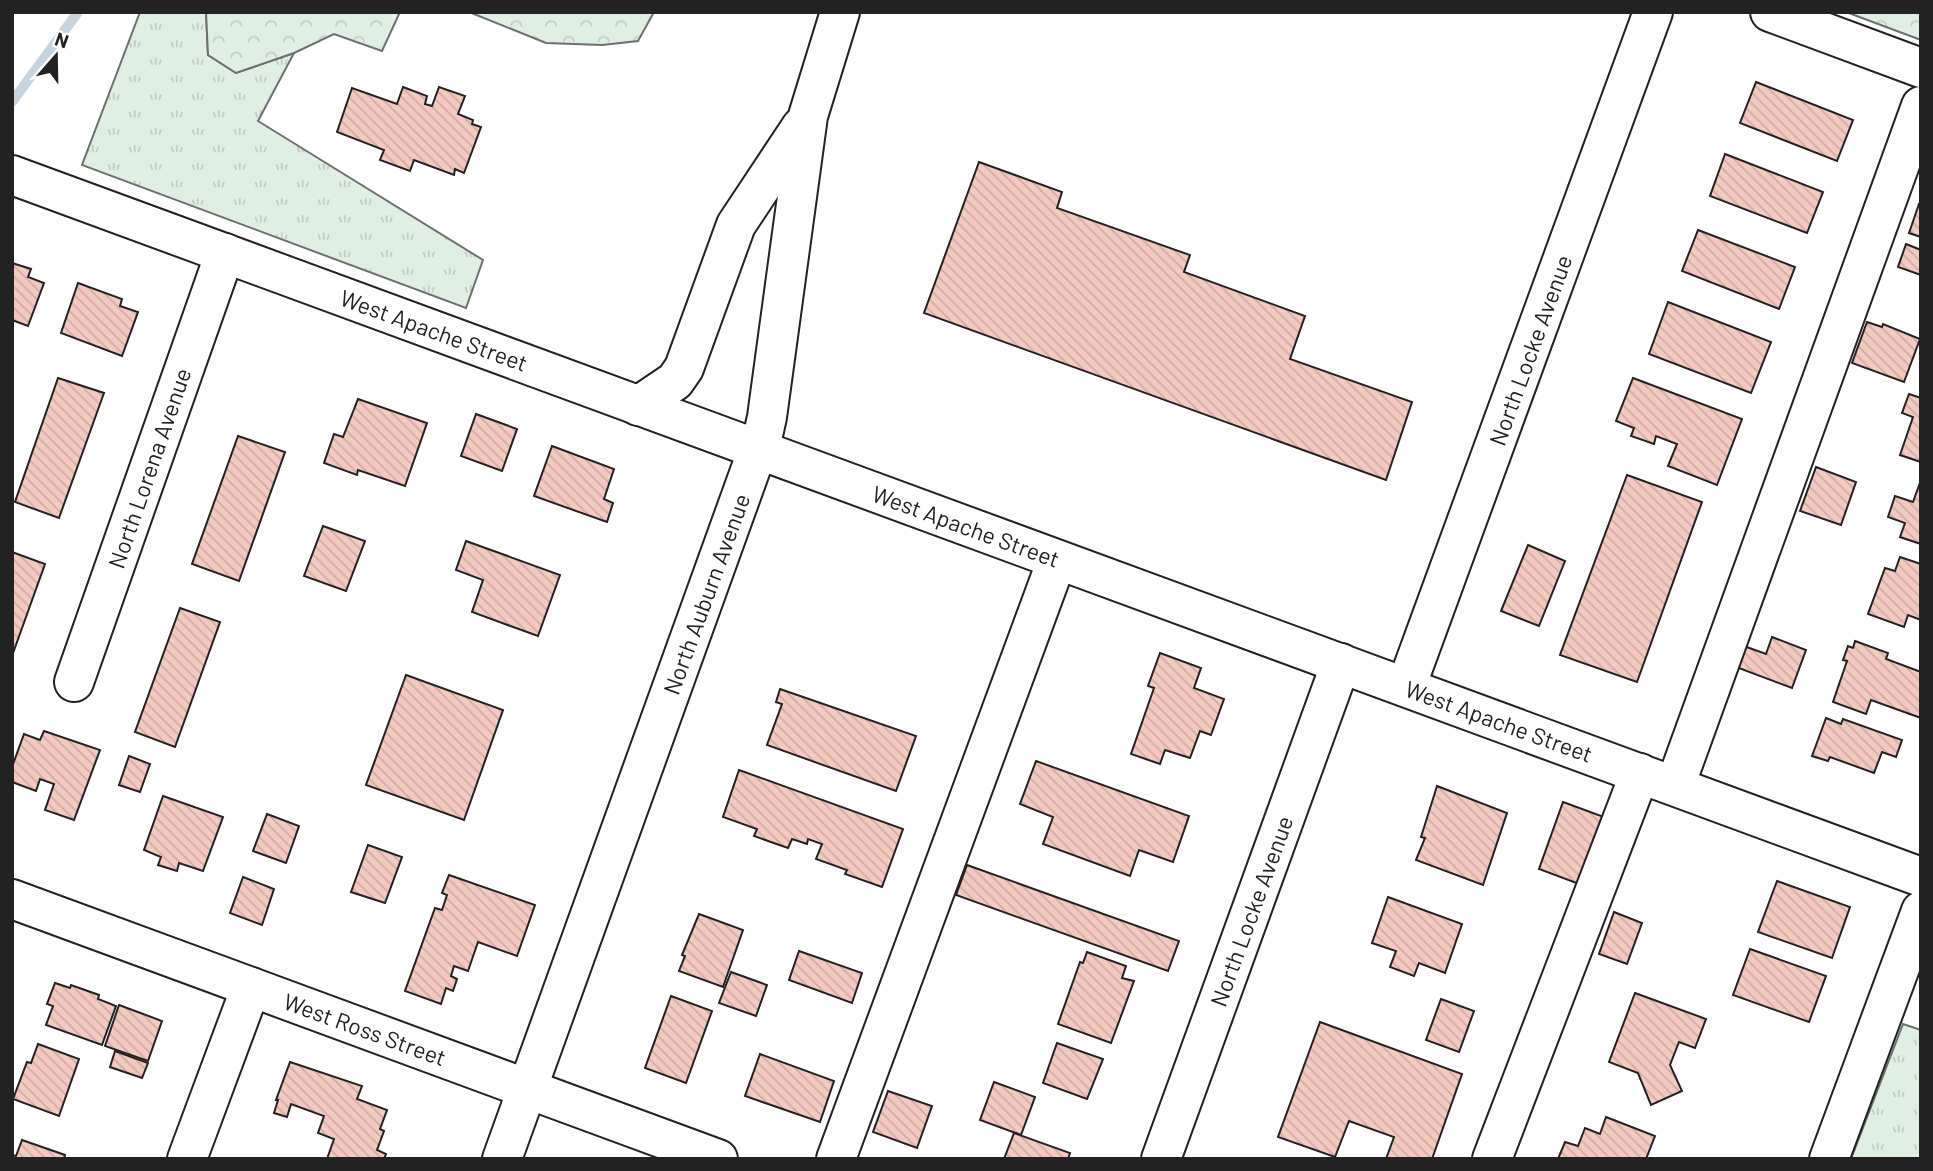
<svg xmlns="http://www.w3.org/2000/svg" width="1933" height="1171" viewBox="0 0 1933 1171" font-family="Barlow,sans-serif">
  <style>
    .grass { fill: url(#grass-tufts); stroke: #6f6f6f; stroke-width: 2 }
    .forest { fill: url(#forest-crowns); stroke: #6f6f6f; stroke-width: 2 }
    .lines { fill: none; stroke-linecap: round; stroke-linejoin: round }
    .stream { stroke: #c7d3dd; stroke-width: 10 }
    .building { fill: url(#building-back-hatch); stroke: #222; stroke-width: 2 }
    .minor-casing { stroke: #222; stroke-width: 42 }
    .major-casing { stroke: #222; stroke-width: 42 }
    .minor { stroke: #fff; stroke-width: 38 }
    .major { stroke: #fff; stroke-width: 38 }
    .labels { text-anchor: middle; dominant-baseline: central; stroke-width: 5; stroke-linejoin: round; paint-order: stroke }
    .street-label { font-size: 23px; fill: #222; stroke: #fff }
  </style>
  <defs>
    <pattern id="grass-tufts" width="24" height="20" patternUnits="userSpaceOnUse" patternTransform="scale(1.75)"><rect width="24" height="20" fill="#e0efe3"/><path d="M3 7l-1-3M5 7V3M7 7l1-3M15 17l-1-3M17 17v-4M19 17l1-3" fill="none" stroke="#c0cdc2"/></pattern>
    <pattern id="forest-crowns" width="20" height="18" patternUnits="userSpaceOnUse" patternTransform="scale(1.75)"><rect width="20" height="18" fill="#e0efe3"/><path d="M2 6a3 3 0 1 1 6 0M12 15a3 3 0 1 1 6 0" fill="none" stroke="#c0cdc2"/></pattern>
    <pattern id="building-back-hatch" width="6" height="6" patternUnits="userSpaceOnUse" patternTransform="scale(1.75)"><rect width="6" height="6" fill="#f3c9c0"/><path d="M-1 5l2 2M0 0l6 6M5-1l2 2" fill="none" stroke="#d0aca5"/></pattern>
  </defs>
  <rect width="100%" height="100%" fill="#fff"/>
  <g class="grass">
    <polygon points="140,12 206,12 208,55 236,73 294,53 258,121 483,260 466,308 82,165"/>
    <polygon points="1903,1024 1921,1030 1921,1159 1851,1159"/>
  </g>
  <g class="forest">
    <polygon points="206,12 400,12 382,51 334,34 294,53 236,73 208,55"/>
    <polygon points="469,12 654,12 638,41 602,45 546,43"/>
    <polygon points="1846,12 1921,12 1921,40"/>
  </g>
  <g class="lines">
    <polyline class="stream" points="12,102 78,12"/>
  </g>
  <g class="building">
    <polygon points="1756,82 1853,120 1837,161 1740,123"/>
    <polygon points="403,87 427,96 425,104 432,106 439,87 465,96 458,114 473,120 472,124 481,127 464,173 455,169 454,175 414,160 410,171 380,160 384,150 337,132 352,88 397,104"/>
    <polygon points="1725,154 1823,192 1807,233 1710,196"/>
    <polygon points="979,162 1062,192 1057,208 1190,255 1184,272 1305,316 1290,359 1412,402 1386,480 924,313"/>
    <polygon points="1919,204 1921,205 1921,237 1909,233"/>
    <polygon points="1698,230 1795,267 1779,309 1682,271"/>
    <polygon points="1906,244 1921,250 1921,275 1898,267"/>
    <polygon points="12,263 31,269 28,277 44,283 28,326 12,320"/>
    <polygon points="78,283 122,299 120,306 138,312 122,356 61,333"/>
    <polygon points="1668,302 1771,342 1751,393 1649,354"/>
    <polygon points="1867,322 1882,327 1883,324 1920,339 1904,382 1852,363"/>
    <polygon points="58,378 104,393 59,518 15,502"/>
    <polygon points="1633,378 1742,419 1717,485 1668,466 1677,444 1656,436 1654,444 1631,436 1634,428 1616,421"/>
    <polygon points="1909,394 1921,398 1921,462 1900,455 1913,417 1902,413"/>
    <polygon points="358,399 427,423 405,486 358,470 357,475 324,463 334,434 343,437"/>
    <polygon points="476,414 517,429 502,471 461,456"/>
    <polygon points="238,436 285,452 239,581 192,564"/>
    <polygon points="552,446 614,469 604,499 613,503 607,522 534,496"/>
    <polygon points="1816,467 1856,482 1841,525 1800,511"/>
    <polygon points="1627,475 1702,502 1637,682 1560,655"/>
    <polygon points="1921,480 1921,544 1900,537 1905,523 1888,517 1895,496 1913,502"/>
    <polygon points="323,526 365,541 346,591 304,576"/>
    <polygon points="466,541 560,575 538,636 472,612 483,580 456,570"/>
    <polygon points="1528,545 1565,561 1539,626 1501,611"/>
    <polygon points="12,552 45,564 12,656"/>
    <polygon points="1900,557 1921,564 1921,620 1908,615 1904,627 1868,614 1885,568 1895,571"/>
    <polygon points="180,608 220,622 175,747 135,732"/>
    <polygon points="1772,637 1806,650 1792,688 1736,667 1744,646 1766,654"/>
    <polygon points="1855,641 1888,653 1886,659 1921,672 1921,718 1871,700 1866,714 1833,702 1847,661 1843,660 1848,646 1853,648"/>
    <polygon points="1160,653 1201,668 1194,688 1224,699 1211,735 1200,731 1190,758 1165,750 1160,764 1131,754 1154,688 1148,686"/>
    <polygon points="406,675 503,710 464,820 366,785"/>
    <polygon points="780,689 916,736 896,791 767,745 782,704 776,702"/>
    <polygon points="1826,718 1841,724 1843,719 1902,740 1896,757 1882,752 1874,773 1830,757 1828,761 1812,756"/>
    <polygon points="44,731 100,750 74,820 45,810 54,784 40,779 36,791 12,782 12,767 24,734 40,740"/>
    <polygon points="129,756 150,764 140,792 119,785"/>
    <polygon points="1036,761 1189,816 1173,862 1139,850 1130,876 1043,844 1053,817 1020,804"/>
    <polygon points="739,770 903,829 882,887 845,874 847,870 816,859 822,844 808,839 807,844 792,839 788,848 754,836 757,829 723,817"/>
    <polygon points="1437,786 1507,813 1483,885 1416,860 1425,838 1421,837"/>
    <polygon points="163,796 223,817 203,871 179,863 177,871 158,865 161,857 144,850"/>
    <polygon points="1563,802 1604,817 1579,884 1539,869"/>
    <polygon points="267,814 299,826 286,863 253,851"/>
    <polygon points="368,845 402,857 385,903 351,892"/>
    <polygon points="967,865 1179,941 1168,971 956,895"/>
    <polygon points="449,875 535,905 517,956 478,942 468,971 454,966 451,976 457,979 453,991 446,988 441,1004 405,991 435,908 442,910 447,895 442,893"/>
    <polygon points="243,877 274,889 262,925 230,913"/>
    <polygon points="1777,881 1850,907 1832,958 1758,932"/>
    <polygon points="1388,897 1462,924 1445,973 1419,963 1414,976 1390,967 1396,951 1372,943"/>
    <polygon points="1614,912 1642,923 1627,964 1599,954"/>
    <polygon points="699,914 743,930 723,987 679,971 685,956 682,955"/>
    <polygon points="1750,949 1826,976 1809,1022 1733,995"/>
    <polygon points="799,951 862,973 852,1003 789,980"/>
    <polygon points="1087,952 1126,966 1122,978 1134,981 1111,1043 1058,1024 1080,962 1083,963"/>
    <polygon points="731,972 767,985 756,1016 719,1003"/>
    <polygon points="55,983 70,988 71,985 99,995 98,999 116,1006 102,1045 46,1025 53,1006 47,1004"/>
    <polygon points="1635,993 1706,1019 1695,1048 1679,1042 1670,1065 1682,1091 1651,1105 1638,1073 1609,1062"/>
    <polygon points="671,996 712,1011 686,1083 645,1068"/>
    <polygon points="1441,999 1474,1011 1459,1052 1426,1040"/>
    <polygon points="119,1005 162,1021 148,1061 105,1046"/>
    <polygon points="1320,1022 1462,1074 1432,1159 1386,1159 1394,1137 1349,1121 1335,1157 1278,1137"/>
    <polygon points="1057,1043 1103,1059 1087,1099 1043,1083"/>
    <polygon points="38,1044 79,1059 59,1116 13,1099 27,1062 31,1063"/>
    <polygon points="115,1051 148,1063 142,1078 110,1067"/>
    <polygon points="760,1054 834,1081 820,1122 745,1096"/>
    <polygon points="290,1062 362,1086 357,1099 387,1110 380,1129 384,1131 377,1150 386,1154 384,1159 327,1159 334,1139 318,1133 324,1116 291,1104 287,1117 274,1113 278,1100 276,1100"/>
    <polygon points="994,1082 1035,1097 1021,1135 980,1120"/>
    <polygon points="888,1091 932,1106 917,1148 873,1132"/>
    <polygon points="1606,1117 1655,1136 1646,1159 1558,1159 1565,1142 1578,1146 1585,1128 1600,1134"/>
    <polygon points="1014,1133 1070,1153 1068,1159 1004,1159"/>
    <polygon points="22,1140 65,1155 64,1159 12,1159 13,1155 16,1156"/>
  </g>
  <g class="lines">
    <g class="minor-casing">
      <g id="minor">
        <polyline points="1770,12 1921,68"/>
        <polyline points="74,682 225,253"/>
        <polyline points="1406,687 1653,12"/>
        <polyline points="1675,786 1921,106"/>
        <polyline points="12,899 718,1159"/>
        <polyline points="187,1159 251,987"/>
        <polyline points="836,1159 1057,560"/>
        <polyline points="1161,1159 1341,663"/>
        <polyline points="1492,1159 1640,773"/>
        <polyline points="1829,1159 1921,911"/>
      </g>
    </g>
    <g class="major-casing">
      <g id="major">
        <polyline points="12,175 1921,877"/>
        <polyline points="638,406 675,381 684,368 736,225 801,127"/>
        <polyline points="502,1159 763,435 767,417 808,116 840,12"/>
      </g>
    </g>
    <use href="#minor" class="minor"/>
    <use href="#major" class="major"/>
  </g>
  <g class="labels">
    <g class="street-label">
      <text transform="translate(434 330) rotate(20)">West Apache Street</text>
      <text transform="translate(1530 350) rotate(-70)">North Locke Avenue</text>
      <text transform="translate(149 468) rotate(-71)">North Lorena Avenue</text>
      <text transform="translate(966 526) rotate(20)">West Apache Street</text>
      <text transform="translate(706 594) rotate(-70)">North Auburn Avenue</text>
      <text transform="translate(1499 721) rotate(20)">West Apache Street</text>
      <text transform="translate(1251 911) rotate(-70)">North Locke Avenue</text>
      <text transform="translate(365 1029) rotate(20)">West Ross Street</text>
    </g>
  </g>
  <rect width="1933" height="1171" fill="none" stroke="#222222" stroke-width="28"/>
  <g transform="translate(56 56) rotate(20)" stroke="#ffffff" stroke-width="5" paint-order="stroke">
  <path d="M0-5L12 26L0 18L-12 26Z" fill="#222222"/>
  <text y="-10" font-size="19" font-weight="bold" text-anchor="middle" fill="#222222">N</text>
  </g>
</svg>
